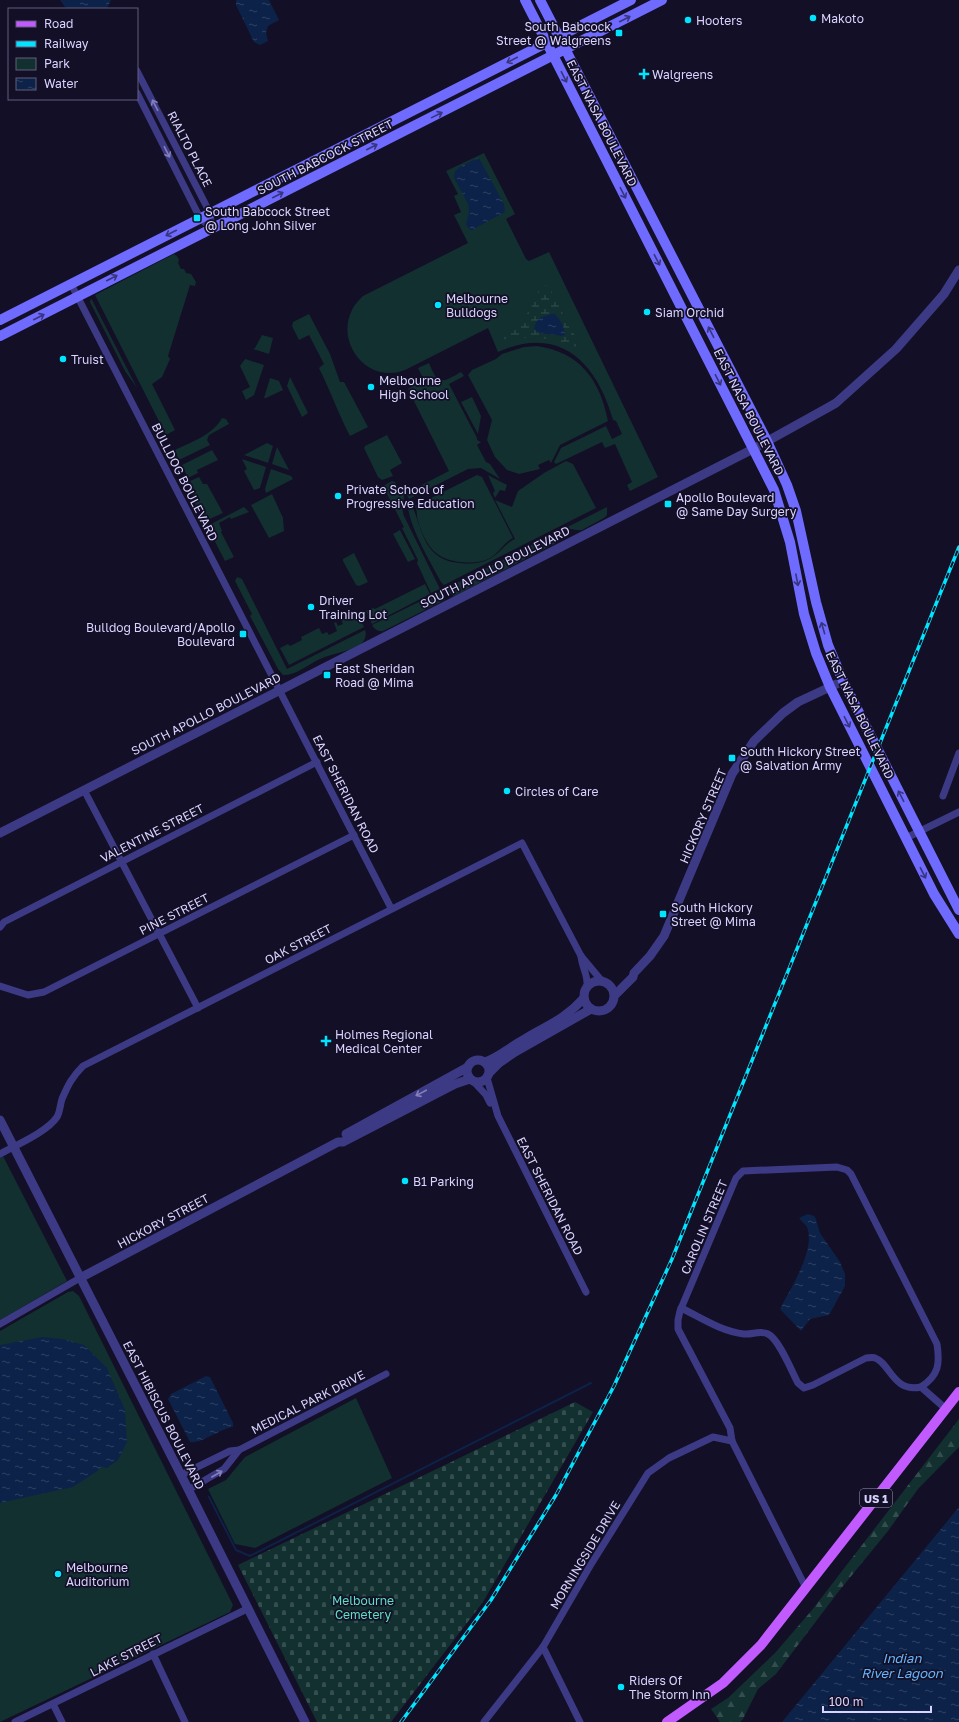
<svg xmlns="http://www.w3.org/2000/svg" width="959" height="1722" viewBox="0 0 959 1722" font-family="'Golos Text',sans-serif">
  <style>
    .green { fill: #12302f }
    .forest { fill: url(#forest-firs) }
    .wetland { fill: url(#wetland-marsh) }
    .cemetery { fill: url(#cemetery-stones) }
    .water { fill: url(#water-ripples) }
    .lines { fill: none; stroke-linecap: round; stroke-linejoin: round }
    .stream { stroke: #0c2248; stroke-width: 2 }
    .minor { stroke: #3d3a85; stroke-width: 7 }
    .tertiary { stroke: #3d3a85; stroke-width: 9 }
    .secondary { stroke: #6f6bff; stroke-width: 10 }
    .primary { stroke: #c25bff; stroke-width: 10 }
    .rail-casing { stroke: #00e5ff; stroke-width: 3.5 }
    .rail { stroke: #130f26; stroke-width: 2; stroke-dasharray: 6; stroke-linecap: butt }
    .oneway { stroke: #38347d }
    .oneway2 { stroke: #837fbc }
    .poi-dot { fill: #00e5ff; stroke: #130f26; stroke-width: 1.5 }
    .labels { text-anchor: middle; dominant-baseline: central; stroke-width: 3.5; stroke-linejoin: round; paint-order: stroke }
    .shield { fill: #130f26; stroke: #9e99be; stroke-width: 1 }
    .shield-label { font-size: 11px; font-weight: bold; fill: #d9d4ff }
    .poi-label { font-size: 12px; fill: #d9d4ff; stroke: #130f26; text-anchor: start }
    .street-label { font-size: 12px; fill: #d9d4ff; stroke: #130f26 }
    .park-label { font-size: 12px; fill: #5fe0c0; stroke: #130f26 }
    .water-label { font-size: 13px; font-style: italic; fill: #62b6ff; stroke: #130f26 }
  </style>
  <defs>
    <pattern id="forest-firs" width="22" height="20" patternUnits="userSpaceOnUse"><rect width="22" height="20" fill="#12302f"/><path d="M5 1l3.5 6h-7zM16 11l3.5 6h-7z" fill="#344d4e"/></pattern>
    <pattern id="wetland-marsh" width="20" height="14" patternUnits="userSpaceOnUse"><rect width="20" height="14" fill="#12302f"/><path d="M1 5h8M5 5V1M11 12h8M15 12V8" fill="none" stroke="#344d4e"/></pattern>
    <pattern id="cemetery-stones" width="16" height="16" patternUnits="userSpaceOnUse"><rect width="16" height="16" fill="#12302f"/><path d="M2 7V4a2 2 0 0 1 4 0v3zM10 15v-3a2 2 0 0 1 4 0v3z" fill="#344d4e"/></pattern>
    <pattern id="water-ripples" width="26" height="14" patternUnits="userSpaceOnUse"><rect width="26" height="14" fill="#0c2248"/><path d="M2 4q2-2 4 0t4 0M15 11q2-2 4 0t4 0" fill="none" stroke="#2f4163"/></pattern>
  </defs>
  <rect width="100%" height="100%" fill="#130f26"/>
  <g class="green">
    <path d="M484,153L515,214L506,219L526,259L529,261L549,252L658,477L630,491L627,485L632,482L615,444L605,448L602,442L556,464L554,462L561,448L606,426L612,439L622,434L616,421L613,420C597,363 560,324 498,352L488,328L411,367C407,369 403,371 399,372C364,380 336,341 352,310C354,305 359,300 363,296L468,243L454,215L461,212L454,196L458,194L446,171Z"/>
    <polygon points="174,254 177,256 179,260 178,263 181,269 184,269 186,273 191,274 196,282 195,286 190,285 168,356 170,359 162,377 152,384 175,430 166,435 95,295"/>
    <polygon points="91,298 137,388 125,371 90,302"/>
    <path d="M309,314L330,354L340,382H344L368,427L350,436C338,413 330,390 319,368L324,364L309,335L299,340L292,326L293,322Z"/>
    <polygon points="262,335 273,338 269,354 253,349 255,348"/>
    <path d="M537,346C580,352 600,380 608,421L560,445L551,463L549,460L538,465L540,469L519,474L507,470L495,457L487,440L492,420L468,375L472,370L496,359L502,354L524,347Z"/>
    <polygon points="245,359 264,365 254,395 246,400 242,391 250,387 240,366"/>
    <path d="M429,363C438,386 442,383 461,372L464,376L449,384L477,438V440L481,442L477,445L486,462L490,464L500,479L481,468L468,469L409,499L406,493L449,471L408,389L415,385L417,387L426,384L418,368Z"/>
    <polygon points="290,377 308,413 302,417 287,386"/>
    <polygon points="270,378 279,381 283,390 266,398 264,398"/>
    <polygon points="472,397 481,416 478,434 461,402"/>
    <path d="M222,418L226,419L229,424L209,435L207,440L210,445L179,460L175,450C191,442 213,435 222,418Z"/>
    <polygon points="387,435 402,463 390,470 393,476 382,480 378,477 364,448 365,446"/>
    <polygon points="267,443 273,446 268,463 244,455"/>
    <polygon points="277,447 289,470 272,464"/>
    <polygon points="212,450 218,460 197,470 198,473 188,478 182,465"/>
    <polygon points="242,459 266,467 260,488 254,490 244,471 247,469"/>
    <path d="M566,461L573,464L596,508L444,585L441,582C432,565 402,515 409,499C423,526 421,560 460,563C470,564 480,564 489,559C500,554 505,543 515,539L495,500L512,507L518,491L544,473Z"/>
    <polygon points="271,469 291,476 293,479 266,493 265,489"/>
    <path d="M477,475L482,477L513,538C504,542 500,552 490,558C481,563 471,563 461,562C435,560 425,544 418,521C416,515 418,512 415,506Z"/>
    <polygon points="488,475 507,485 505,491 500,490 495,498 493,493 495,491"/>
    <polygon points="199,477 203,484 207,484 223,513 205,521 193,500 194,489 190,481"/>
    <path d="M392,481L395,482L401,494L404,493C405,502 400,505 404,516L440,589L431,593L417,563L418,560L402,528L404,527L383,486Z"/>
    <polygon points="272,494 283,518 284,531 269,538 251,505"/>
    <polygon points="244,507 249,512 231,519 230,517 219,523 222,531 221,532 234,557 225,561 207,526"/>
    <path d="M607,507V515L604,518L582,530C578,531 574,529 570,529C562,530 560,540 554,544L458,594L454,596L449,593L447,588Z"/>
    <polygon points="400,530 415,559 408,562 393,534"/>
    <polygon points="354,553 368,582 359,586 356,585 343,561 343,559"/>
    <path d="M237,577L242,579L287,669L365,630C367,634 365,641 361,644C349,652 333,653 320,659C309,664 295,676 283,675L278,669L250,616L252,614L235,581Z"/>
    <polygon points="425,584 430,594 372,624 366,611 373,608 375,609"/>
    <path d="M441,591L445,600L383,631C379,632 374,629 372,625Z"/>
    <polygon points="348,614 358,615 364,627 289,665 280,648 288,644 290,646 302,640 301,637 319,628 322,634 327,632 329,635 337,631 334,623 336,622 338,626 343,624 340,618"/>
    <polygon points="3,1156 67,1281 0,1320 0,1158"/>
    <polygon points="73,1291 79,1296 233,1605 230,1612 0,1722 0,1331 68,1292"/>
    <polygon points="356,1398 392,1478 255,1548 235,1544 208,1489 226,1480 245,1457"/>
  </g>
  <polygon class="forest" points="959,1419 959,1447 918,1489 888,1531 839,1591 776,1674 758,1689 743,1719 740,1722 720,1722 711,1709 728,1698 775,1653 812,1610"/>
  <path class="wetland" d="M546,285L552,292L567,322L570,323L569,324L579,343L578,346C571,348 565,342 557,341C549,339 541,338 532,337C523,337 504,346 501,334C506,328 514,326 520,321C532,310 533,302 540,288Z"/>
  <polygon class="cemetery" points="575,1402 593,1412 483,1602 391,1722 317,1722 238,1565"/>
  <g class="water">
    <polygon points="60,0 111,0 107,9 72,9 65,7"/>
    <polygon points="236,0 269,0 279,20 268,26 266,33 268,41 260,45 254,42 236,5"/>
    <polygon points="478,158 480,160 504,204 505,212 472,230 470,230 466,224 469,212 468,204 454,178 455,171 461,166"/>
    <path d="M552,314H555C560,319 565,328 565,335L561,336C553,333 540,336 534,329L536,322L542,317Z"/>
    <path d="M808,1214L814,1216L816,1219L820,1233L840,1262L845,1274V1286L829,1315L810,1319L801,1331L780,1309C790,1289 816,1250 807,1227C805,1224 801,1221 799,1218Z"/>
    <polygon points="42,1337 63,1339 84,1345 107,1368 125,1410 127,1442 118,1460 107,1468 102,1467 96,1472 73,1487 0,1503 0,1345"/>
    <path d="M206,1376L210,1377L233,1423V1427C219,1429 202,1444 190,1442L168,1399L171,1394Z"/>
    <polygon points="959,1507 959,1722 782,1722"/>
  </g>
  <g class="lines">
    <polyline class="stream" points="209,1497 236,1550 250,1556 591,1383"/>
    <g class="minor">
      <polyline points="137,71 210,213 212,229"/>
      <polyline points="137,93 200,218 212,229"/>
      <polyline points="71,284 391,908"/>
      <polyline points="84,790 198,1008"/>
      <polyline points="943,796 959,753"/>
      <polyline points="906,838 959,812"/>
      <polyline points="0,927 4,922 317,762"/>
      <path d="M581,956C582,968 588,974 587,986"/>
      <polyline points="0,986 28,995 44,992 354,835"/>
      <polyline points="487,1078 498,1116 586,1292"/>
      <polyline points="474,1082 486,1095 490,1103"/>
      <path d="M0,1154C16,1145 47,1132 57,1117C60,1112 60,1105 62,1099C68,1085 72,1077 83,1066L522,843L581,956L601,980"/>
      <path d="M681,1308C700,1317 722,1332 744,1334C752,1335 760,1330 768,1334C779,1339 792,1372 798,1383L804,1388L813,1385L866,1358C868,1358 873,1357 875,1358C890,1363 893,1393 921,1387L946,1409"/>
      <polyline points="0,1324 80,1278"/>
      <polyline points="181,1475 230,1451 239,1450 386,1374"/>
      <polyline points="188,1490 224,1469 239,1450"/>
      <path d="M806,1588L732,1441L730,1428L678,1329V1320L680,1311L736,1178L743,1171L837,1167L847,1170L851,1174L937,1344C940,1364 939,1375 921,1387"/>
      <polyline points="543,1647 580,1722"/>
      <polyline points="153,1654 185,1722"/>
      <polyline points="53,1704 62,1722"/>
      <polyline points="15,1722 247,1609"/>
      <polyline points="484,1722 543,1647 590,1566 648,1473 669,1458 713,1437 732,1441"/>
    </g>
    <g class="tertiary">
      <polyline points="0,833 753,449 829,407 836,403 896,349 944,294 959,270"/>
      <circle cx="599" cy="996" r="15"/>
      <polyline points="615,995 633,977 634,973 650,956 664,936 732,774 754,741 783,713 798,702 843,681"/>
      <circle cx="478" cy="1071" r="11"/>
      <path d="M485,1062C499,1057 510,1047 523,1040C547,1025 563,1021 584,998"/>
      <polyline points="490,1072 499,1063 515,1052 591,1009"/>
      <polyline points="0,1120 181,1475 305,1722"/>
      <polyline points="346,1134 468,1067"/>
      <polyline points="80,1278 338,1142 343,1142 455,1084 470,1079"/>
    </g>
    <g class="secondary">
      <polyline points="525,0 774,490 790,542 804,614 816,653 830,687 934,894 959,934"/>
      <polyline points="540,0 767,441 787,485 796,511 816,602 828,645 843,681 959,910"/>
      <polyline points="0,320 631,0"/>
      <polyline points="0,336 662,0"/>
    </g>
    <polyline class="primary" points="667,1722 723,1683 761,1645 959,1392"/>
    <g class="rail-casing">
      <polyline id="rail" points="401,1722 491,1600 556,1495 614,1386 672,1259 959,547"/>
    </g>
    <use href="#rail" class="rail"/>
  </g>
  <defs><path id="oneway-shaft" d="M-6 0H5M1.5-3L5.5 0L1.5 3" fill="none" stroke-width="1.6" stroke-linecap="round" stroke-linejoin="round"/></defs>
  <g class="oneway">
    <use href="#oneway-shaft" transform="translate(625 19) rotate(-27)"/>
    <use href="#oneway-shaft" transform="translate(512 60) rotate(153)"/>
    <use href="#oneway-shaft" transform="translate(564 77) rotate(63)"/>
    <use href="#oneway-shaft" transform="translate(437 115) rotate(-26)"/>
    <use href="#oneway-shaft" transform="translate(372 147) rotate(-27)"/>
    <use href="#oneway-shaft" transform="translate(623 193) rotate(63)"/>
    <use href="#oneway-shaft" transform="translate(278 195) rotate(-27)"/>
    <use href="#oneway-shaft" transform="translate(171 233) rotate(153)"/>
    <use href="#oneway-shaft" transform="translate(657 260) rotate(63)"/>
    <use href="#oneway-shaft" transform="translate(112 278) rotate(-27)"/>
    <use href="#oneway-shaft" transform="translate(39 317) rotate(-27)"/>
    <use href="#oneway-shaft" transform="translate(711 332) rotate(-117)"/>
    <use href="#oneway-shaft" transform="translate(718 380) rotate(63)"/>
    <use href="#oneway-shaft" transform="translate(797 580) rotate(79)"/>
    <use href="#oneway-shaft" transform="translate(823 628) rotate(-106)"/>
    <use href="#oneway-shaft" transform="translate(847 722) rotate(63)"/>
    <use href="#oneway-shaft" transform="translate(901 796) rotate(-117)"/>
    <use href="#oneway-shaft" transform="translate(923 873) rotate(63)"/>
  </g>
  <g class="oneway2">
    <use href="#oneway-shaft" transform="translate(155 105) rotate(-117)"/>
    <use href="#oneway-shaft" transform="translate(167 152) rotate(63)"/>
    <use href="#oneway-shaft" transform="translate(421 1093) rotate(152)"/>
    <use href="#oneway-shaft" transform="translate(217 1474) rotate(-30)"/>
  </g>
  <g class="poi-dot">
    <circle cx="813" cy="18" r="4"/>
    <circle cx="688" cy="20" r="4"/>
    <rect x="615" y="29" width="8" height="8" rx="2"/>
    <path d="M642 68h4v4h4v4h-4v4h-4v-4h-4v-4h4z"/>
    <rect x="193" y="214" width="8" height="8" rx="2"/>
    <circle cx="438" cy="305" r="4"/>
    <circle cx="647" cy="312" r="4"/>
    <circle cx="63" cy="359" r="4"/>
    <circle cx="371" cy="387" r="4"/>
    <circle cx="338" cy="496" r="4"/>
    <rect x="664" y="500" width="8" height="8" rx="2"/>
    <circle cx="311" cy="607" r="4"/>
    <rect x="239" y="630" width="8" height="8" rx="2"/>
    <rect x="323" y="671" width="8" height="8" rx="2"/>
    <rect x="728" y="754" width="8" height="8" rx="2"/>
    <circle cx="507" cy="791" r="4"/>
    <rect x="659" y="910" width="8" height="8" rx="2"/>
    <path d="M324 1035h4v4h4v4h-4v4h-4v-4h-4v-4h4z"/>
    <circle cx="405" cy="1181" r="4"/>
    <circle cx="58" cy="1574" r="4"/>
    <circle cx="621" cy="1687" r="4"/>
  </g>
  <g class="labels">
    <rect class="shield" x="860" y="1489" width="32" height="18" rx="3"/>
    <g class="shield-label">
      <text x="876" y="1498">US 1</text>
    </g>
    <g class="poi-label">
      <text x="821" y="18">Makoto</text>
      <text x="696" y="20">Hooters</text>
      <text x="611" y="26" text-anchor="end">South Babcock<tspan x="611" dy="14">Street @ Walgreens</tspan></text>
      <text x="652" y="74">Walgreens</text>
      <text x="205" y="211">South Babcock Street<tspan x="205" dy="14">@ Long John Silver</tspan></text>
      <text x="446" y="298">Melbourne<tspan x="446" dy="14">Bulldogs</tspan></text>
      <text x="655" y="312">Siam Orchid</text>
      <text x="71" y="359">Truist</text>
      <text x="379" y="380">Melbourne<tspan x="379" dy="14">High School</tspan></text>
      <text x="346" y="489">Private School of<tspan x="346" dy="14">Progressive Education</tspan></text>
      <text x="676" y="497">Apollo Boulevard<tspan x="676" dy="14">@ Same Day Surgery</tspan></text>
      <text x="319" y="600">Driver<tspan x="319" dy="14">Training Lot</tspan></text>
      <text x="235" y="627" text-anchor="end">Bulldog Boulevard/Apollo<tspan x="235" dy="14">Boulevard</tspan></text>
      <text x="335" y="668">East Sheridan<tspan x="335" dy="14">Road @ Mima</tspan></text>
      <text x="740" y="751">South Hickory Street<tspan x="740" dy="14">@ Salvation Army</tspan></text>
      <text x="515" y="791">Circles of Care</text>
      <text x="671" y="907">South Hickory<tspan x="671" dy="14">Street @ Mima</tspan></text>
      <text x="335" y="1034">Holmes Regional<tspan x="335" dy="14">Medical Center</tspan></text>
      <text x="413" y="1181">B1 Parking</text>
      <text x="66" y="1567">Melbourne<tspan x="66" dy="14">Auditorium</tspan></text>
      <text x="629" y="1680">Riders Of<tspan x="629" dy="14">The Storm Inn</tspan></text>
    </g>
    <g class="street-label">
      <text transform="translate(602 123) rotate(63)">EAST NASA BOULEVARD</text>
      <text transform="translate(190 149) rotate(63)">RIALTO PLACE</text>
      <text transform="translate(325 157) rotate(-27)">SOUTH BABCOCK STREET</text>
      <text transform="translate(749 412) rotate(63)">EAST NASA BOULEVARD</text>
      <text transform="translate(185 482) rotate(63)">BULLDOG BOULEVARD</text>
      <text transform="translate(495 567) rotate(-27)">SOUTH APOLLO BOULEVARD</text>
      <text transform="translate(206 714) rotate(-27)">SOUTH APOLLO BOULEVARD</text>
      <text transform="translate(860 715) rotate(64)">EAST NASA BOULEVARD</text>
      <text transform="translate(346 794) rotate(63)">EAST SHERIDAN ROAD</text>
      <text transform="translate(703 816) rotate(-67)">HICKORY STREET</text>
      <text transform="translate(152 833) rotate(-27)">VALENTINE STREET</text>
      <text transform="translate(174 914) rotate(-27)">PINE STREET</text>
      <text transform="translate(298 944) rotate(-27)">OAK STREET</text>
      <text transform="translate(550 1196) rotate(63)">EAST SHERIDAN ROAD</text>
      <text transform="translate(163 1221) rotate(-28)">HICKORY STREET</text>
      <text transform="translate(704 1227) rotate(-67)">CAROLIN STREET</text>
      <text transform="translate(308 1402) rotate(-27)">MEDICAL PARK DRIVE</text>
      <text transform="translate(164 1415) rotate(63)">EAST HIBISCUS BOULEVARD</text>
      <text transform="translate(585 1555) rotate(-59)">MORNINGSIDE DRIVE</text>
      <text transform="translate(126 1655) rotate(-27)">LAKE STREET</text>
    </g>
    <g class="park-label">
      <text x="363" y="1600">Melbourne<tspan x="363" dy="14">Cemetery</tspan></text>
    </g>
    <g class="water-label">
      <text x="902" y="1658">Indian<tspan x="902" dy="15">River Lagoon</tspan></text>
    </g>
  </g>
  <rect x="8" y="8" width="130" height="92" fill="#130f26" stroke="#625e7d"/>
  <rect x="16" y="21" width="20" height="6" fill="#c25bff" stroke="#625e7d"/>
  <text x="44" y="28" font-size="12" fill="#d9d4ff">Road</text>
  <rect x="16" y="41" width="20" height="6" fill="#00e5ff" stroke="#625e7d"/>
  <text x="44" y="48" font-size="12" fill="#d9d4ff">Railway</text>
  <rect x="16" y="58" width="20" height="12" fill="#12302f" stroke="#625e7d"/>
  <text x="44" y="68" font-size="12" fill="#d9d4ff">Park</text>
  <rect x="16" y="78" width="20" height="12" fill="url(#water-ripples)" stroke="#625e7d"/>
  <text x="44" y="88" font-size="12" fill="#d9d4ff">Water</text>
  <path d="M823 1706v6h108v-6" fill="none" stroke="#d9d4ff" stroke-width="2"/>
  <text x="829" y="1706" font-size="12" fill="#d9d4ff" stroke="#130f26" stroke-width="3" paint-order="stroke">100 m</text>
</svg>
